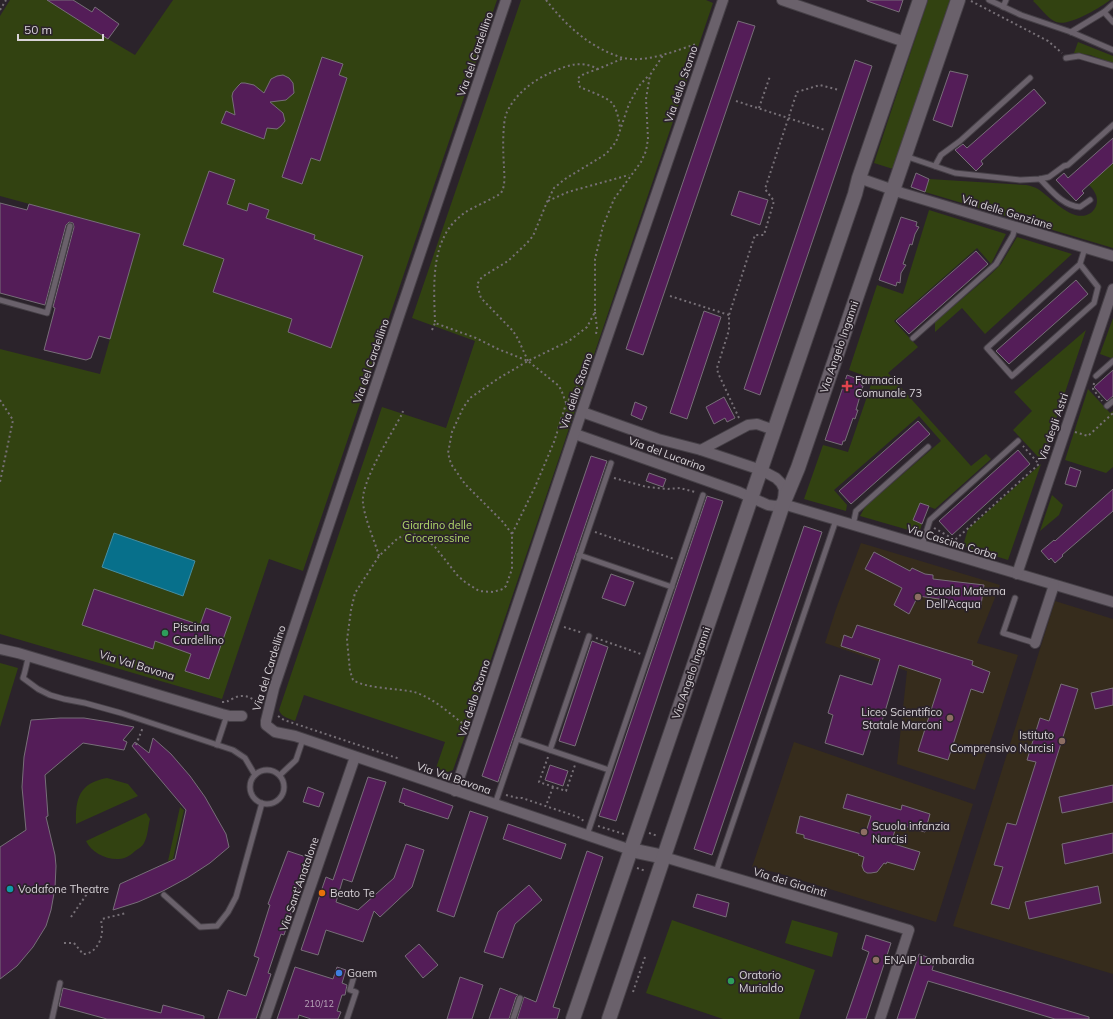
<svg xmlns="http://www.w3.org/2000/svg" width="1113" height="1019" viewBox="0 0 1113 1019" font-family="Mulish,sans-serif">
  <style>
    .education { fill: #362c1c }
    .green { fill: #324211 }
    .water { fill: #07708b; stroke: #468ea2 }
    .building { fill: #541d58; stroke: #776e78 }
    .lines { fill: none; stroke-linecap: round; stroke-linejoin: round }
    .lane-casing { stroke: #464047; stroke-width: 7 }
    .street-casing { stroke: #464047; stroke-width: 12 }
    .secondary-casing { stroke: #464047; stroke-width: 16 }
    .path { stroke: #777077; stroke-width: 2; stroke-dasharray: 2 3; stroke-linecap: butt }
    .lane { stroke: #6a616b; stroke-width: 5 }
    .street { stroke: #6a616b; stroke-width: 10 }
    .secondary { stroke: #6a616b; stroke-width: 14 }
    .health-dot { fill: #e0444e; stroke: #2b232b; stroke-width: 1.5 }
    .education-dot { fill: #8d6e63; stroke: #2b232b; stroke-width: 1.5 }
    .leisure-dot { fill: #2e9e5b; stroke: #2b232b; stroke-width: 1.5 }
    .culture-dot { fill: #0f9aa8; stroke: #2b232b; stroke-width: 1.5 }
    .food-dot { fill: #e8710a; stroke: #2b232b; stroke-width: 1.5 }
    .shop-dot { fill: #3f7fe0; stroke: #2b232b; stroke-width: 1.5 }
    .labels { text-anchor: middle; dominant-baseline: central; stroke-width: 3.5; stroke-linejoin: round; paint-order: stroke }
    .number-label { font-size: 9px; fill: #b7a6b8 }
    .street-label { font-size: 11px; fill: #d8d3d8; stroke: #2b232b }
    .poi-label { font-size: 11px; fill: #d8d3d8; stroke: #2b232b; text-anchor: start }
    .park-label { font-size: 11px; fill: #b2d96b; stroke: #2b232b }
  </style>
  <rect width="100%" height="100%" fill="#2b232b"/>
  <g class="education">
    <polygon points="861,543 1000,585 977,643 1018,655 975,790 897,764 907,671 825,643 836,609"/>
    <polygon points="1055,601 1113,619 1113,974 953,926"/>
    <polygon points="794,742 973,804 936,922 778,873 752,867"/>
  </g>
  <g class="green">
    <polygon points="10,0 47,0 108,39 135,55 173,0 497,0 303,571 269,559 222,699 0,634 0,349 100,374 140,234 0,196 0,16"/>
    <path d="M521,0H706L713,3L466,733L453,770L448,772L436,768L445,742L304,695L295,721C288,718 281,717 279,710L382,407L446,428L475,341L412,318Z"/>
    <polygon points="928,0 950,0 893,169 874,163"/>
    <path d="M1034,0H1110C1100,8 1068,27 1056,22C1047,18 1040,7 1033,1Z"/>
    <polygon points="1078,42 1113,56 1113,63 1090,55 1074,53"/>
    <path d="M1113,163V248L925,192L929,179L1026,185C1031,186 1035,187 1038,189C1052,198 1074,226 1092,212C1095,209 1097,205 1097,201C1097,194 1093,189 1089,185Z"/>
    <polygon points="929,210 1006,234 991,264 977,248 894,321 918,347 888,373 971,466 986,454 991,459 935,509 920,503 913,520 922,524 919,533 860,516 865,507 941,441 919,416 834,490 847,505 846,511 804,499 823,445 848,452 873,379 849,370 877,285 903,294"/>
    <polygon points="1017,237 1072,254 985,334 962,308 935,332 935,322 990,275 1001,264"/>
    <polygon points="1113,318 1113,357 1111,358 1100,354"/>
    <polygon points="1086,330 1042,461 1013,430 1032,411 1014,392"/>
    <polygon points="1088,389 1110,413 1113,411 1113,467 1106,473 1065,460"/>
    <polygon points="1041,464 1008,560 963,546 968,529"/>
    <polygon points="1052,495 1063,505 1059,515 1040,531"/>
    <polygon points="0,663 18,668 0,727"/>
    <path d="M107,778L128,784L138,796L76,824C75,799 79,783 107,778Z"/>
    <polygon points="180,807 184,810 173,859 168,861"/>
    <path d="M146,813L150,819C148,826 148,836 144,843C143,846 138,849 135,851C131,855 125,859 119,859C106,860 91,852 86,841Z"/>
    <polygon points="672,920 815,970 799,1019 723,1019 646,993"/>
    <polygon points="792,920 838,933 832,957 785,943"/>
  </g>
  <polygon class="water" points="114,533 195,561 183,596 102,567"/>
  <g class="building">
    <polygon points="47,0 73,0 92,12 95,7 119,24 108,39"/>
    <polygon points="867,0 903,0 899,12 867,1"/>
    <polygon points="738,21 755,26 643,355 626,349"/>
    <polygon points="322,57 343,64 339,75 347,78 320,161 311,158 302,184 282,177"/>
    <polygon points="855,60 872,66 760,395 744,389"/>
    <polygon points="950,71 968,75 952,127 933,120"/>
    <polygon points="283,75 289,78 293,83 294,93 286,100 270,102 283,113 285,121 281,126 277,129 267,128 264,139 221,123 226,111 235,115 232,96 233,92 238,86 241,83 245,83 254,85 264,93 271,79 277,76"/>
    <polygon points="1034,89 1046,103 981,161 983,164 976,171 955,150 963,144 967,148"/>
    <polygon points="1113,138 1113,163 1082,191 1084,193 1076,201 1056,180 1064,173 1068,178"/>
    <polygon points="209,171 235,180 227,204 247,211 249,203 269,210 266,218 315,235 314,239 363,256 331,348 288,332 292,319 213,292 224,259 183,245"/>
    <polygon points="916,173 929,179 925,192 911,187"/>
    <polygon points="739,191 768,200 760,225 731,215"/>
    <polygon points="0,203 27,210 29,204 140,234 110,339 99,336 91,358 86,360 44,350 55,308 53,307 74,227 73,223 69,222 66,225 45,305 0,293"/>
    <polygon points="901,217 917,222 916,226 919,227 915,234 912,245 910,244 903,264 906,265 901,273 900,283 897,282 896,286 879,280"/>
    <polygon points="976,251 988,264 909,334 896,321"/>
    <polygon points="1076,280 1088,294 1009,364 996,351"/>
    <polygon points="704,311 721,317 687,419 670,413"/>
    <polygon points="1113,370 1113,396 1107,401 1094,387"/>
    <polygon points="847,375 863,381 861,385 863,386 860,396 856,410 858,410 855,419 853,418 845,441 843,441 842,445 825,440"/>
    <polygon points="724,397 735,418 727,422 725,418 714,424 706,407"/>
    <polygon points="635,402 647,407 642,420 631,415"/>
    <polygon points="918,421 930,434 851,504 839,491"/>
    <polygon points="1018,450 1030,464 952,535 939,521"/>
    <polygon points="591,456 607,461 498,782 482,776"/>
    <polygon points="1070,467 1081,471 1076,487 1065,484"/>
    <polygon points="649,473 666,479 663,487 646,481"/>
    <polygon points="1113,489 1113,511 1062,555 1063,556 1055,563 1051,558 1049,560 1041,551 1054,540 1055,541"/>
    <polygon points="707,496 723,501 616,821 599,816"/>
    <polygon points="920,503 929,506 922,524 913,520"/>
    <polygon points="804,526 822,532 712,855 694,849"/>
    <polygon points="874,552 910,571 912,568 925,574 933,575 933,579 984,585 981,605 918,596 909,614 894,605 902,588 865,569"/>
    <polygon points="611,574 634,582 625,606 602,598"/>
    <polygon points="94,589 200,625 206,608 231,617 209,679 185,671 191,654 155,641 153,649 82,625"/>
    <polygon points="857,625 973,661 972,665 990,672 983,693 971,689 948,760 918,751 941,679 899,665 880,728 872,726 863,755 825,743 833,715 828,713 840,675 872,685 880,659 841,646 844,635 852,638"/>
    <polygon points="592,641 608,647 575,746 559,741"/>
    <polygon points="1061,684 1078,689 1009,909 991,904 1003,867 994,865 1007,823 1016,825 1036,762 1027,760 1040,718 1049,721"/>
    <polygon points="1113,688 1113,705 1095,709 1091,693"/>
    <polygon points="60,718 84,718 109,722 134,727 123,740 127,742 124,750 83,743 45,775 48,816 46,817 55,855 56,866 55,888 51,910 46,926 33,947 17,966 0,979 0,847 26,830 22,787 24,757 31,720"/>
    <polygon points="153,738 171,754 190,776 205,797 226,834 229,847 210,863 187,878 163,891 138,902 113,910 120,884 175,859 186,810 132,746 135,742 149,753"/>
    <polygon points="550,765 568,771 563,786 545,780"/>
    <polygon points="368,777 386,782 352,882 343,879 336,902 358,910 394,878 406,844 424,850 412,887 380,917 374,911 363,942 326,930 318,955 301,950 326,877 333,880"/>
    <polygon points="1113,785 1113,802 1062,813 1059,797"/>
    <polygon points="308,787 324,793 319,807 303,802"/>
    <polygon points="403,788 453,806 448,819 404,805 405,804 399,802"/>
    <polygon points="847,794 901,810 902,805 930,814 925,832 897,824 891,843 920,852 914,870 887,862 886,864 884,863 877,872 871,873 867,873 864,871 862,866 864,857 858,855 859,854 804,838 804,835 796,833 800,816 865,835 871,816 843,808"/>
    <polygon points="470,811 488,817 454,917 437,911"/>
    <polygon points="508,824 566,844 561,859 503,839"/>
    <polygon points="1113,833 1113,853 1065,864 1062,844"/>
    <polygon points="288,851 309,858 284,935 281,934 268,973 271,974 256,1019 218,1019 228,990 246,996 259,958 254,956 270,905 268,904"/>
    <polygon points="587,851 603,857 553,1007 560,1009 557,1019 517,1019 524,997 536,1002"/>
    <polygon points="529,885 542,900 515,924 503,958 484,952 498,912"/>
    <polygon points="1098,886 1101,903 1029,919 1025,902"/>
    <polygon points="697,894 729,903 726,917 693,907"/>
    <polygon points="866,935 891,943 866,1019 846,1019 869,952 862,949"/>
    <polygon points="419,944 438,965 423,978 405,956"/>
    <polygon points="919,954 935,960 932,970 1089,1017 1089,1019 1055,1019 928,981 915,1019 897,1019"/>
    <polygon points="295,967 333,979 337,967 346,970 342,983 347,985 345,995 342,995 337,1011 341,1012 338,1019 311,1019 299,1015 298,1019 277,1019"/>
    <polygon points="460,977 483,985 472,1019 447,1019"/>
    <polygon points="63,988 161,1013 163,1005 204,1016 204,1019 107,1019 59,1006"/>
    <polygon points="500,988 518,995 516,997 509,1019 489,1019"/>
  </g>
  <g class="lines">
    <g class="lane-casing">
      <g id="lane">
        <polyline points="989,0 1021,15 1071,32 1113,50"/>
        <polyline points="1003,7 1006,0"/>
        <polyline points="1104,12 1113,22"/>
        <polyline points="1071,32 1104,12 1113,4"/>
        <polyline points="1066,58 1079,56 1113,66"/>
        <polyline points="905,156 955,173 1020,180 1040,179 1049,177 1064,166 1068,165 1113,125"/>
        <polyline points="935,166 941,155 960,141 1030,78"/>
        <path d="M1040,179C1051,190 1063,206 1080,207L1090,200"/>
        <polyline points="1080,264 1098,287 1094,303 1012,376 987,348 1080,264 1085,248"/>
        <polyline points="0,300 47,313 70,226"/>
        <polyline points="913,338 996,264 1013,235 1015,227"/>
        <polyline points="1096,376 1113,361"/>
        <polyline points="1107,406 1113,401"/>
        <polyline points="853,525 856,511 928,447"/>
        <polyline points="922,545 930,520 1018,441"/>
        <polyline points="579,555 672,587"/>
        <polyline points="1015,598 1003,633 1035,643"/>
        <path d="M29,656C26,664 26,670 23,678L38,689L50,695L64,699L85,703L121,713L233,750L245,758L255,775"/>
        <polyline points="517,739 609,770"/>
        <polyline points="217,745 227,715"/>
        <polyline points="550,750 589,636"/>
        <circle cx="267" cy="787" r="17"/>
        <polyline points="280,775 296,760 303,739"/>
        <polyline points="495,804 611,463"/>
        <polyline points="587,835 703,495"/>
        <polyline points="716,872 836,520"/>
        <polyline points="164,895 200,927 217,926 228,912 236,897 262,803"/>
        <polyline points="52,1019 60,983"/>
        <polyline points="347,1019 356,992 350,990 355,973"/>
        <polyline points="513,1019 520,998"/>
      </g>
    </g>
    <g class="street-casing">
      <g id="street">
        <polyline points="506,0 398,319 274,688 266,721 266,725 275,732 295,736 631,850"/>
        <polyline points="782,0 905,42"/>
        <polyline points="859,178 902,193 1113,256"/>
        <polyline points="582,412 658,439 701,450 761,470 776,478 781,483 784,489 783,500"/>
        <polyline points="575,434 739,492 768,505 775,506 783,504"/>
        <polyline points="701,450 748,425 757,424 774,430"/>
        <polyline points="783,504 1113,602"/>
        <polyline points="1017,574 1113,289"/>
        <polyline points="1035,643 1054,585"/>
        <polyline points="0,649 18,653 222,714 230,716 242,716"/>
        <polyline points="455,791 585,402 723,0"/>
        <polyline points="664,857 909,930 880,1019"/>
        <polyline points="265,1019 355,757"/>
      </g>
    </g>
    <g class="secondary-casing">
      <g id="secondary">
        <polyline points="631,850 664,857"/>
        <polyline points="573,1019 855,194 859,178 920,0"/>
        <polyline points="609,1019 783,504 798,468 958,0"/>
      </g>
    </g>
    <g class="path">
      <path d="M546,0C564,23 585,43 612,54C616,55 620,58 624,58C646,63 675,51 696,44"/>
      <polyline points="971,1 1048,41 1062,53"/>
      <polyline points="0,10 6,0"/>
      <path d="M598,69L584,74L578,78L580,87C588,91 605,96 612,103C617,109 619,120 620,128"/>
      <polyline points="736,101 825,130"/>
      <polyline points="759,108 770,76"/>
      <polyline points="548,201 568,192 629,175"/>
      <polyline points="670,296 729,315"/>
      <polyline points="595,312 597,328 596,334"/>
      <polyline points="432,330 435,323"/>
      <polyline points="528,361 518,339 513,331 481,298 477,285 479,281 482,277 508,261 527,243 533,236 547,202 554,188 565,179 606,154 616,142 629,104 639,86 649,75"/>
      <polyline points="1094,383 1093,389 1102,401"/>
      <polyline points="0,400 13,420 0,482"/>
      <path d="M566,403L562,392L559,386L528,361L498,349L476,338L435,323C434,285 429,236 466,212C473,207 497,197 501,193C506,185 504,174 504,166C503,154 502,122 507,112C516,93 534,80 552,72C569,65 580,60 598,69L624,58"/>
      <polyline points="739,418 718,373 717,368 729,330 729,315 755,235 764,235 774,201 765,189 797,92 820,85 839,90"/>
      <polyline points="1075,432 1088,436 1112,414 1111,413"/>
      <polyline points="614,478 647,487 668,489 680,488 695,492"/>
      <polyline points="934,528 955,540 1039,464 1023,446"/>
      <polyline points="595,532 674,559"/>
      <polyline points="512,534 503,522 465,484 451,464 448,453 452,432 463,408 470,398 499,378 528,361 569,341 587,327 595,312 595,259 603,226 614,199 641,162 646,151 648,139 646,99 650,75 664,54"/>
      <path d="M379,556C374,539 365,520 363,503C360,483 392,433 402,414L403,411"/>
      <polyline points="564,627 583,633"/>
      <polyline points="596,638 641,654"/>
      <path d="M222,702C227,702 228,701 232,699C242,693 253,696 259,706"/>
      <polyline points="278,716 284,720 400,759"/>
      <path d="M466,726C450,714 434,698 414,692C397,688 367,689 353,680L350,671L347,640L351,610L355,593L379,556L397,539L402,536L412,534L417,535L428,541L435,547L458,576L465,582L479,591L493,592L503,589L506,586L512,569V534L535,487L554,442L566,404L580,382"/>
      <polyline points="136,745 143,727"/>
      <polyline points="548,757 539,782 566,791 575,765"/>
      <polyline points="432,770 449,776"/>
      <polyline points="468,782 492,790"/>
      <polyline points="506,795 518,798 522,798 578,817 584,821"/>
      <polyline points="547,803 553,787"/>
      <polyline points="598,826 624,834"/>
      <polyline points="649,833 658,836"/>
      <polyline points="637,868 646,871"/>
      <polyline points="71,917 89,891"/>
      <path d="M64,943H74L83,954C94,954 101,943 102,932C103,927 100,924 102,919L126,913"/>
      <polyline points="633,992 645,957"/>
    </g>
    <use href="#lane" class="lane"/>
    <use href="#street" class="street"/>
    <use href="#secondary" class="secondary"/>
  </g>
  <path class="health-dot" d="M845 380h4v4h4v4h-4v4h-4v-4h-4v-4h4z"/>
  <g class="education-dot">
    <circle cx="918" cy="597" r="4"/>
    <circle cx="950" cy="718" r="4"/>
    <circle cx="1062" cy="741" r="4"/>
    <circle cx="864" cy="832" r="4"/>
    <circle cx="876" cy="960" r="4"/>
  </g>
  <g class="leisure-dot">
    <circle cx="165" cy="633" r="4"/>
    <circle cx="731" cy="981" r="4"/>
  </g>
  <circle class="culture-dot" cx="10" cy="889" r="4"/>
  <circle class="food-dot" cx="322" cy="893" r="4"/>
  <circle class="shop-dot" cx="339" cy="973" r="4"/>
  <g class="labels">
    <g class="number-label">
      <text x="319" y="1003">210/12</text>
    </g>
    <g class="street-label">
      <text transform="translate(475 54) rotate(-71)">Via del Cardellino</text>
      <text transform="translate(681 84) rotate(-71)">Via dello Storno</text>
      <text transform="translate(1007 212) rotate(17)">Via delle Genziane</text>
      <text transform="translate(839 347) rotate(-71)">Via Angelo Inganni</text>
      <text transform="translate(371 361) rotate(-71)">Via del Cardellino</text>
      <text transform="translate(576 391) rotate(-71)">Via dello Storno</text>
      <text transform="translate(1053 427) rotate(-71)">Via degli Astri</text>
      <text transform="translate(667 454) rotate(20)">Via del Lucarino</text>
      <text transform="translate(952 542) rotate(17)">Via Cascina Corba</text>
      <text transform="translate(137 665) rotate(17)">Via Val Bavona</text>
      <text transform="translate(269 668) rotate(-73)">Via del Cardellino</text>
      <text transform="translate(691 673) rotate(-71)">Via Angelo Inganni</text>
      <text transform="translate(474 698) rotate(-72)">Via dello Storno</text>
      <text transform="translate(454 778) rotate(19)">Via Val Bavona</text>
      <text transform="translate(790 882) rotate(17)">Via dei Giacinti</text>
      <text transform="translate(299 884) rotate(-71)">Via Sant'Anatalone</text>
    </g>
    <g class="poi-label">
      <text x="855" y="380">Farmacia<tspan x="855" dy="13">Comunale 73</tspan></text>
      <text x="926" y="591">Scuola Materna<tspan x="926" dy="13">Dell'Acqua</tspan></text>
      <text x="173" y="627">Piscina<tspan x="173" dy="13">Cardellino</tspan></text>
      <text x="942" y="712" text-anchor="end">Liceo Scientifico<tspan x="942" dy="13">Statale Marconi</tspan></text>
      <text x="1054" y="735" text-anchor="end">Istituto<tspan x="1054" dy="13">Comprensivo Narcisi</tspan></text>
      <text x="872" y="826">Scuola infanzia<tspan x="872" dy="13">Narcisi</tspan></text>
      <text x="18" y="889">Vodafone Theatre</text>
      <text x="330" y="893">Beato Te</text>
      <text x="884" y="960">ENAIP Lombardia</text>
      <text x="347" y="973">Gaem</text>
      <text x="739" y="975">Oratorio<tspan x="739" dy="13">Murialdo</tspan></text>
    </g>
    <g class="park-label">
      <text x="437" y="525">Giardino delle<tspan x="437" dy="13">Crocerossine</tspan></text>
    </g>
  </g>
  <path d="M18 34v6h85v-6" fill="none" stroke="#d8d3d8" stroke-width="2"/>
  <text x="24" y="34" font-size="12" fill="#d8d3d8" stroke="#2b232b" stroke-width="3" paint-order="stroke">50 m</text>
</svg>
